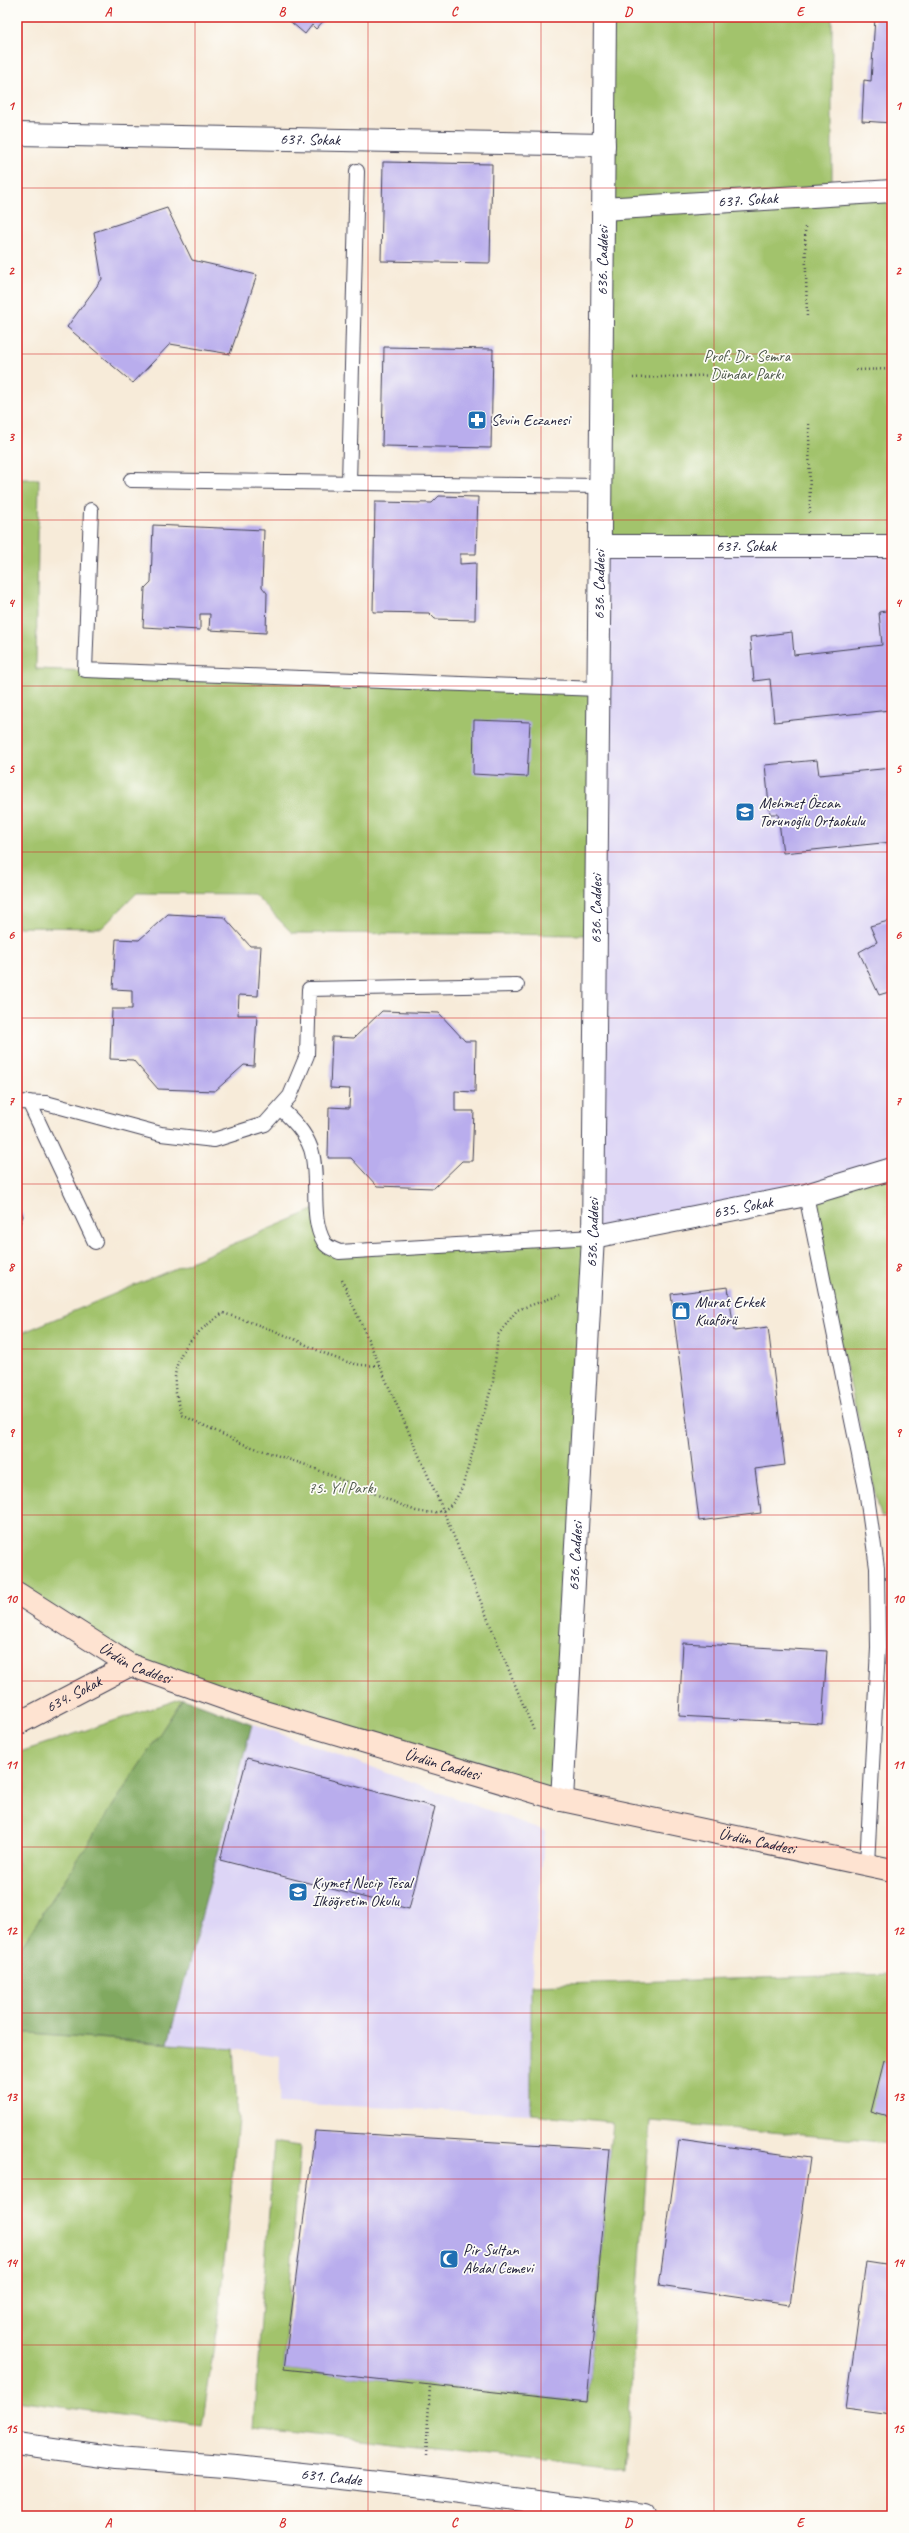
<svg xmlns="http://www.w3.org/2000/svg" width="909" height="2533" viewBox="0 0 909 2533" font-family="Caveat,sans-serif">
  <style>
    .built { fill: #ddd5f6 }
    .green { fill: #a2c36c; stroke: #627254 }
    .forest { fill: #81a960; stroke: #52664e }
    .building { fill: #b9aded }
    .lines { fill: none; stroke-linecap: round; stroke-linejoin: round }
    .lane-casing { stroke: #424053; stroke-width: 16 }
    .street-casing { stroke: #424053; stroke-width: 24 }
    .secondary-casing { stroke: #424053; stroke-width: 24 }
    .path { stroke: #424053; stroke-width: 2.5; stroke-dasharray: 1 3; stroke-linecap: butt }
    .lane { stroke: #fff; stroke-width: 14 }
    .street { stroke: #fff; stroke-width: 22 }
    .secondary { stroke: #fee3d1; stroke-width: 22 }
    .grid { fill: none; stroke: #d62828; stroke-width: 1; stroke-opacity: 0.55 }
    .labels { text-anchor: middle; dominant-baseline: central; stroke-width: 3.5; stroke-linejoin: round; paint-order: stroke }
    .street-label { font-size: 16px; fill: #22223b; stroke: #fdfcf7 }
    .park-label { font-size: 16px; fill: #4f5a4c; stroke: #fdfcf7 }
    .poi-label { font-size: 16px; fill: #22223b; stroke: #fdfcf7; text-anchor: start }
    .neatline { fill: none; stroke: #d62828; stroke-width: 1.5 }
    .grid-label { font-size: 13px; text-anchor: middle; font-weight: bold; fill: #d62828 }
  </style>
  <rect width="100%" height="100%" fill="#fdfcf7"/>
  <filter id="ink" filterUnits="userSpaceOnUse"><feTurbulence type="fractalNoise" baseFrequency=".025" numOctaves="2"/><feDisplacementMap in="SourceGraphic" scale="8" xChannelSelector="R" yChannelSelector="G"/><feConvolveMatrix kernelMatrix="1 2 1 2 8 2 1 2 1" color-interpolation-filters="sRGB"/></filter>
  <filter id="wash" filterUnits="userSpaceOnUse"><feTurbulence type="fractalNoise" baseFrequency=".012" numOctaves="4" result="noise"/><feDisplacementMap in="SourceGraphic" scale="16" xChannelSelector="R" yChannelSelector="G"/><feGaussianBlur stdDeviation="0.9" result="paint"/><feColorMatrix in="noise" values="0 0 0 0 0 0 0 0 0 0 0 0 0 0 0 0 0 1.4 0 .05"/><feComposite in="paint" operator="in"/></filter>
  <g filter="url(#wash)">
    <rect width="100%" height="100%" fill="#f7ebd9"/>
    <g class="built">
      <polygon points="600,546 892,546 892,1169 593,1237"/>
      <polygon points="183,1698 545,1831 531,1985 531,2114 279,2103 280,2056 233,2049 17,2032 17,1953"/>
    </g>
    <g class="green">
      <polygon points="605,17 832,17 832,194 892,191 892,546 600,546"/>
      <polygon points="17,479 39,479 36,669 599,689 596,935 292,933 254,894 137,893 102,928 17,927"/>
      <polygon points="892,1169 892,1516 881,1517 806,1195"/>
      <polygon points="316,1209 316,1223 339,1252 593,1237 562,1800 185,1686 17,1593 17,1335"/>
      <polygon points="183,1698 17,1953 17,1753"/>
      <polygon points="892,1974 892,2143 650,2121 625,2470 253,2428 274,2142 300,2146 284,2369 587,2402 613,2122 531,2114 531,1985"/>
      <polygon points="17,2032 233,2049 238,2119 219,2313 202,2426 17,2401"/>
    </g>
    <polygon class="forest" points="183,1698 252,1724 168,2043 17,2032 17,1953"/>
    <g id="blocks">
      <g class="building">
        <polygon points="285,17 327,17 316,29 312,25 305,34"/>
        <polygon points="875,17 892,17 892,123 862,121 864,80 871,81"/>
        <polygon points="383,162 492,164 490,263 381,261"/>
        <polygon points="167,208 192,260 257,275 230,354 170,344 133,383 67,327 102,279 94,232"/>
        <polygon points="384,347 493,349 491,448 382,446"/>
        <polygon points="439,496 478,497 476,554 460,554 460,564 476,563 475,620 435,619 429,613 373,612 375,502 432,503"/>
        <polygon points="153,525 264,530 262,587 267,593 266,633 209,630 210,614 200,614 200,630 143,627 145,588 151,582"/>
        <polygon points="892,610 892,721 890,710 774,722 770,679 754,681 750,637 792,632 794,655 882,645 879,612"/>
        <polygon points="474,720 530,722 527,777 473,774"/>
        <polygon points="817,760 819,775 892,768 892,842 783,853 778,814 770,814 765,765"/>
        <polygon points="168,914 224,917 250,946 261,946 258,996 239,995 238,1015 257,1015 254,1066 244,1065 215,1091 158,1089 133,1060 110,1059 112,1009 132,1009 132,990 113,989 116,939 139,940"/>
        <polygon points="892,920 892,991 879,995 859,952 877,942 870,926"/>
        <polygon points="382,1011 439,1013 465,1041 476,1041 475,1092 455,1091 455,1111 474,1111 472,1161 462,1161 434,1188 377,1186 351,1158 328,1158 329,1107 349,1108 350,1089 330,1088 332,1037 354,1038"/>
        <polygon points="17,1203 23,1216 17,1231"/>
        <polygon points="728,1287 734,1331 768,1327 785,1465 755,1469 761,1513 699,1521 671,1294"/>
        <polygon points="683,1643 827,1651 822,1724 679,1716"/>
        <polygon points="247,1758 435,1807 409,1909 220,1860"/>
        <polygon points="884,2061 892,2064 892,2118 871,2112"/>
        <polygon points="315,2131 610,2149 587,2402 284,2369"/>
        <polygon points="679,2140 810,2158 790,2305 659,2286"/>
        <polygon points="866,2262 892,2266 892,2415 846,2409"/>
      </g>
    </g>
  </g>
  <g filter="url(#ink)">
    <use href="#blocks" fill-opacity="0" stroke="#424053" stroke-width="1"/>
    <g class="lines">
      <g class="lane-casing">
        <g id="lane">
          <polyline points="131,480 600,486"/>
          <polyline points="349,483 357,171"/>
          <polyline points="91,510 85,670 599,689"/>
          <polyline points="17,1102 46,1103 161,1134 214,1140 265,1124 290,1096 307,1055 309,989 517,985"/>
          <polyline points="29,1102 95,1242"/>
          <path d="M280,1108C293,1120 305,1132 311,1149C320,1178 309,1217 324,1242C326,1247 334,1249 339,1252L593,1237"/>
          <polyline points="806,1195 866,1489 877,1568 878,1648 867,1865"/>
        </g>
      </g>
      <g class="street-casing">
        <g id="street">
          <path id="s1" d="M17,134L604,145"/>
          <path id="s2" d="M603,209L892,191"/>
          <path id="s3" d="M600,546H892"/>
          <path id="s4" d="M593,1237L806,1195L892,1169"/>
          <path id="s5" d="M562,1800L593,1237L605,17"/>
          <path id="s6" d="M17,2444L117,2458L237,2467L424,2487L644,2516"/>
        </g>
      </g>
      <g class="secondary-casing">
        <g id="secondary">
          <path id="s7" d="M17,1593L130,1665L254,1709L562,1800L892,1870"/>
          <path id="s8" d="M17,1724L130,1665"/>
        </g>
      </g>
      <g class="path">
        <polyline points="805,227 807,319"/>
        <polyline points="856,370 892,369"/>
        <polyline points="633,378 750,374"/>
        <polyline points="809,424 810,516"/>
        <polyline points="342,1280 443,1510 534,1731"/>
        <path d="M379,1365C346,1369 316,1348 287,1336C266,1327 244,1320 223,1313C198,1331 173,1350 175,1385C175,1394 180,1405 182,1415L243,1444L306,1465L416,1511C442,1516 453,1509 463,1485L493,1382L498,1335L517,1310L560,1295"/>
        <polyline points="426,2456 430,2385"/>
      </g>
      <use href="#lane" class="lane"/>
      <use href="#street" class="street"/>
      <use href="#secondary" class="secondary"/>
    </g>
  </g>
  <path class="grid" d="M195,17V2516M368,17V2516M541,17V2516M714,17V2516M17,188H892M17,354H892M17,520H892M17,686H892M17,852H892M17,1018H892M17,1184H892M17,1349H892M17,1515H892M17,1681H892M17,1847H892M17,2013H892M17,2179H892M17,2345H892"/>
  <defs>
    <g id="pharmacy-square" transform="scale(1)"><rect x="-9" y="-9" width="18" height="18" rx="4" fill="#1f6fb2" stroke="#fdfcf7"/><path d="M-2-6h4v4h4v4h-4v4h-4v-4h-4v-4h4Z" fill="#fff"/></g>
    <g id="school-square" transform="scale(1)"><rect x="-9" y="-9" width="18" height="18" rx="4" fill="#1f6fb2" stroke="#fdfcf7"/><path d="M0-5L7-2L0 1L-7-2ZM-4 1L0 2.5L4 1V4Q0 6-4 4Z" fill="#fff"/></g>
    <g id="shop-square" transform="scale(1)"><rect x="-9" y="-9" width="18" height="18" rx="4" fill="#1f6fb2" stroke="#fdfcf7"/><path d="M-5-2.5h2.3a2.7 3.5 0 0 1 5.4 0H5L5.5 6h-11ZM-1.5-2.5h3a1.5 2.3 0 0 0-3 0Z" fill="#fff"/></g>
    <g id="mosque-square" transform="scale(1)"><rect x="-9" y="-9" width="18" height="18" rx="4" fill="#1f6fb2" stroke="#fdfcf7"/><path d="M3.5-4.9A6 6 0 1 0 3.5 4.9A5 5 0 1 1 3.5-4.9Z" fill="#fff"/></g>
  </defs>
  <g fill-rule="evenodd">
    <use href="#pharmacy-square" x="477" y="420"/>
    <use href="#school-square" x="745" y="812"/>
    <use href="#shop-square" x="681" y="1311"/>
    <use href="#school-square" x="298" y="1892"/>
    <use href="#mosque-square" x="449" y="2259"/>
  </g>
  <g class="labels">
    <g class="street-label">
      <text stroke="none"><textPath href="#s1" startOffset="293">637. Sokak</textPath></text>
      <text stroke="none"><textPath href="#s2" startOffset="145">637. Sokak</textPath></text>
      <text stroke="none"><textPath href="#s5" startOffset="1540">636. Caddesi</textPath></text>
      <text stroke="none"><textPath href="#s3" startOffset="146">637. Sokak</textPath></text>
      <text stroke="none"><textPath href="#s5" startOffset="1216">636. Caddesi</textPath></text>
      <text stroke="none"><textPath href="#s5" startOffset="892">636. Caddesi</textPath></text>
      <text stroke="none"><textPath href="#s4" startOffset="153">635. Sokak</textPath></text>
      <text stroke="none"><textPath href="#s5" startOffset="568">636. Caddesi</textPath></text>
      <text stroke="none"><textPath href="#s5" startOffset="244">636. Caddesi</textPath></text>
      <text stroke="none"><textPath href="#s7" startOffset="138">Ürdün Caddesi</textPath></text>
      <text stroke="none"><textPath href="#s8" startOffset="64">634. Sokak</textPath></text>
      <text stroke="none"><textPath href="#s7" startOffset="462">Ürdün Caddesi</textPath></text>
      <text stroke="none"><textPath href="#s7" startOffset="786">Ürdün Caddesi</textPath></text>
      <text stroke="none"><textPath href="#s6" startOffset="316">631. Cadde</textPath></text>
    </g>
    <g class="park-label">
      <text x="747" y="356">Prof. Dr. Semra<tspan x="747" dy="18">Dündar Parkı</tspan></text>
      <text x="342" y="1488">75. Yıl Parkı</text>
    </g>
    <g class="poi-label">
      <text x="491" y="420">Sevin Eczanesi</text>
      <text x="759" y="803">Mehmet Özcan<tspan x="759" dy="18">Torunoğlu Ortaokulu</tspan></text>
      <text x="695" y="1302">Murat Erkek<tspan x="695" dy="18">Kuaförü</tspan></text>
      <text x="312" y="1883">Kıymet Necip Tesal<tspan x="312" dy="18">İlköğretim Okulu</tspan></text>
      <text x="463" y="2250">Pir Sultan<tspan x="463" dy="18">Abdal Cemevi</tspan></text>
    </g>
  </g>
  <rect width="909" height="2533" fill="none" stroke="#fdfcf7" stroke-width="44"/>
  <rect x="22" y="22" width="865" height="2489" class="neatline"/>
  <g class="grid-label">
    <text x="108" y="16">A</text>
    <text x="282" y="16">B</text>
    <text x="454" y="16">C</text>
    <text x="628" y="16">D</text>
    <text x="800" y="16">E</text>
    <text x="11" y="110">1</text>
    <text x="898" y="110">1</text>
    <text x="11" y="275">2</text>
    <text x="898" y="275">2</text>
    <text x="11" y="441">3</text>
    <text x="898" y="441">3</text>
    <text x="11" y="607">4</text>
    <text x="898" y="607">4</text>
    <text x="11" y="773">5</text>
    <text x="898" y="773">5</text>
    <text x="11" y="939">6</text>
    <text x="898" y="939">6</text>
    <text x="11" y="1105">7</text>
    <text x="898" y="1105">7</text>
    <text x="11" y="1271">8</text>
    <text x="898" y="1271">8</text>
    <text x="11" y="1437">9</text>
    <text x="898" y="1437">9</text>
    <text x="11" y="1603">10</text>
    <text x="898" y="1603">10</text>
    <text x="11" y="1769">11</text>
    <text x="898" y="1769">11</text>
    <text x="11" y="1935">12</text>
    <text x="898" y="1935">12</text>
    <text x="11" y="2101">13</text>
    <text x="898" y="2101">13</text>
    <text x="11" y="2267">14</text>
    <text x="898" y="2267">14</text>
    <text x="11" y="2433">15</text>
    <text x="898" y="2433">15</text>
    <text x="108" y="2527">A</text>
    <text x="282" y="2527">B</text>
    <text x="454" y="2527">C</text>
    <text x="628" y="2527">D</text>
    <text x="800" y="2527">E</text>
  </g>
</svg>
